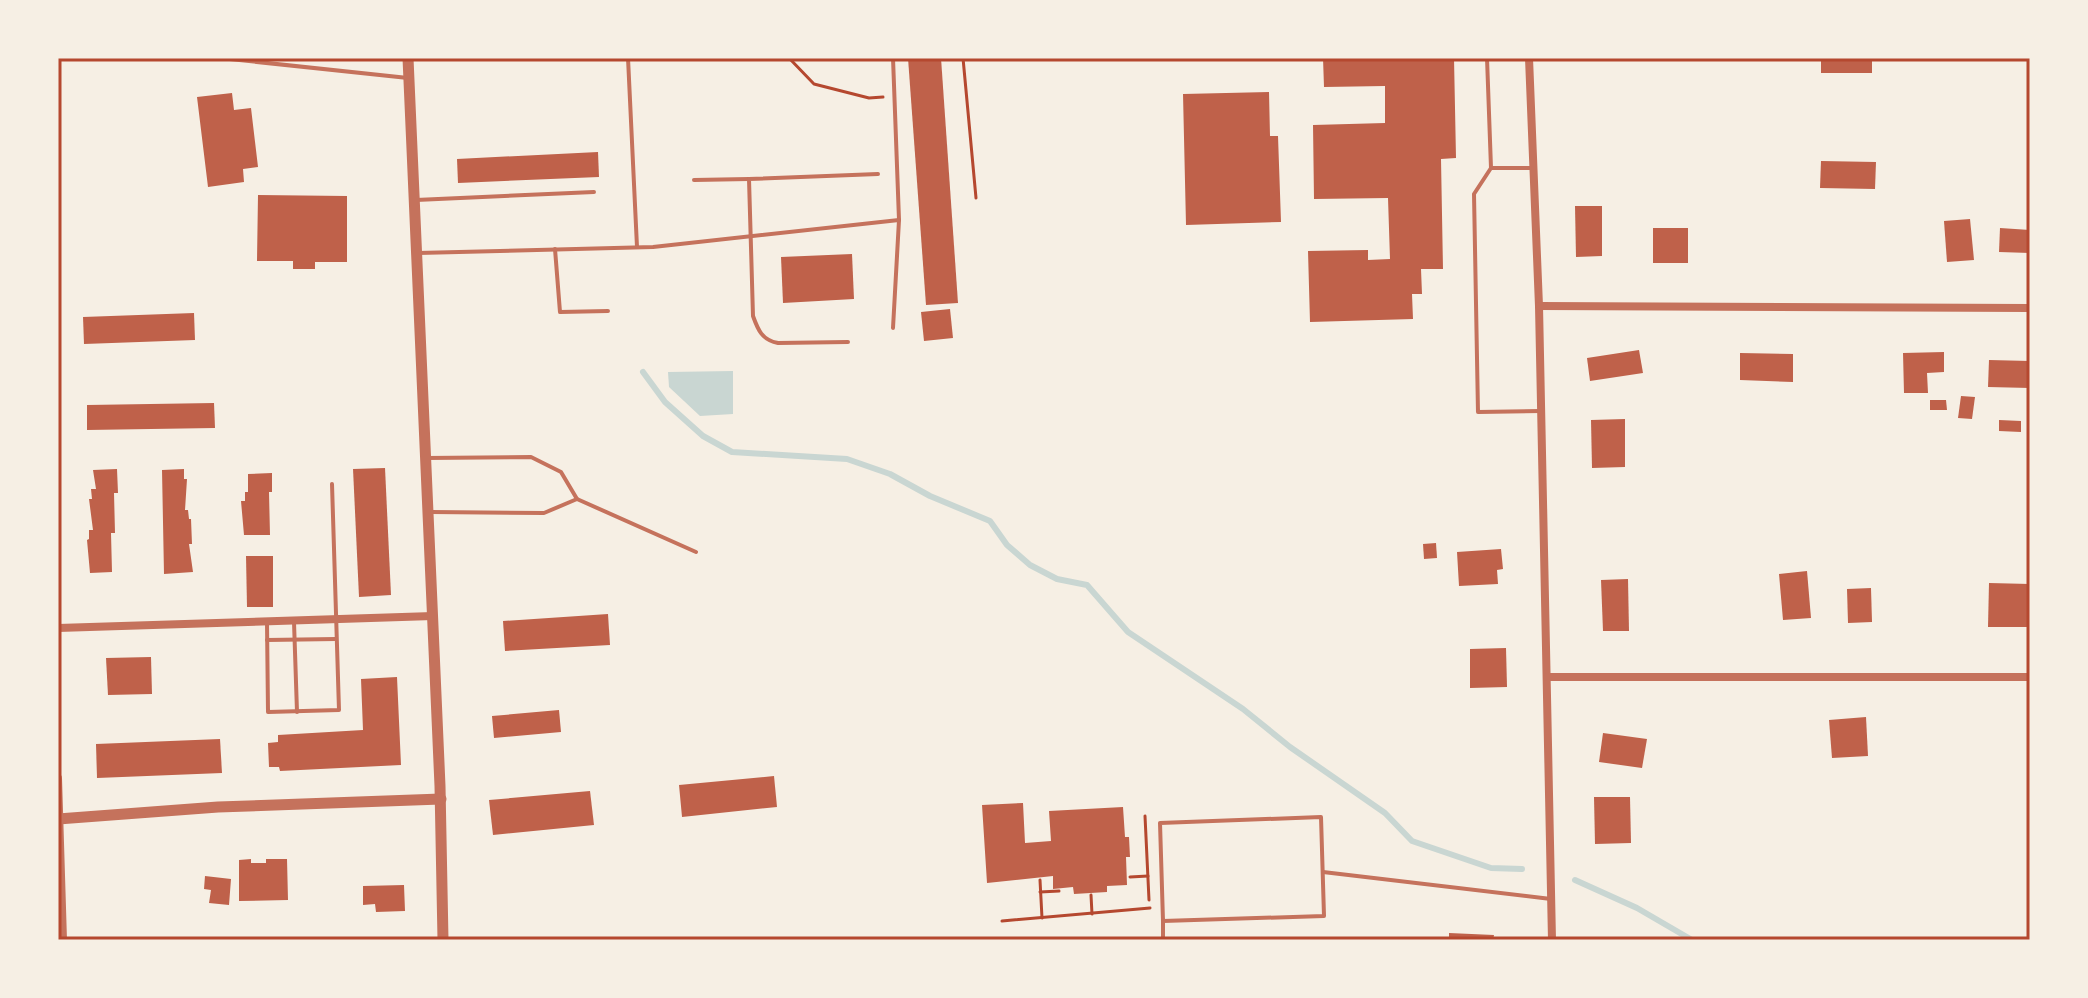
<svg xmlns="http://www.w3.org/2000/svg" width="2088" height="998" viewBox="0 0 2088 998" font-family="Figtree,sans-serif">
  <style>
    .water { fill: #c9d6d2 }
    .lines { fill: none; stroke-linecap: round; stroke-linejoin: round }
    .stream { stroke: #c9d6d2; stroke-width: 6 }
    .building { fill: #bf614a }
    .path { stroke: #b5482f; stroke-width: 3 }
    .service { stroke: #c5725c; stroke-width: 4 }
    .minor { stroke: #c5725c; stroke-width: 8 }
    .tertiary { stroke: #c5725c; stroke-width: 11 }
    .neatline { fill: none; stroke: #b5482f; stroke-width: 3 }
  </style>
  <rect width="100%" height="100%" fill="#f6efe4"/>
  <polygon class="water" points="733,371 733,414 700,416 669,387 668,372"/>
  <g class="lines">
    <g class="stream">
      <polyline points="643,372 665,402 703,436 732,452 847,459 890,474 930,496 990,521 1007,545 1030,565 1057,579 1087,585 1128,632 1243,709 1290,747 1385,813 1412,841 1491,868 1522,869"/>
      <polyline points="1575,880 1637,908 1692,940"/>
    </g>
  </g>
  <g class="building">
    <polygon points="908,58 941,58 958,303 926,305"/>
    <polygon points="1323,58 1454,58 1456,158 1441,159 1443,269 1421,269 1422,294 1412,294 1413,319 1310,322 1308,251 1368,250 1368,260 1390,259 1388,198 1314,199 1313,125 1385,123 1385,86 1324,87"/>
    <rect x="1821" y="58" width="51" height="15"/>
    <polygon points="1269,92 1270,136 1278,136 1281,222 1186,225 1183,94"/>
    <polygon points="232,93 234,110 251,108 258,167 243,169 244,182 208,187 197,97"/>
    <polygon points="598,152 599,177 458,183 457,159"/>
    <polygon points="1821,161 1876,162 1875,189 1820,188"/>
    <polygon points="258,195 347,196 347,262 315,262 315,269 293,269 293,261 257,261"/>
    <polygon points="1575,206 1602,206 1602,256 1576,257"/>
    <polygon points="1970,219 1974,260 1947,262 1944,221"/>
    <rect x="1653" y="228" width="35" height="35"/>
    <polygon points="2000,228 2030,230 2030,253 1999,252"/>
    <polygon points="852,254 854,299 783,303 781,257"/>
    <polygon points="950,309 953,338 924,341 921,312"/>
    <polygon points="194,313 195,340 84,344 83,317"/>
    <polygon points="1639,350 1643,373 1590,381 1587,358"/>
    <polygon points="1944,352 1944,372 1927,373 1928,393 1904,393 1903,353"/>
    <polygon points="1740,353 1793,354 1793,382 1740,380"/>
    <polygon points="1989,360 2030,361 2030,388 1988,387"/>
    <polygon points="1961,396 1975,397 1972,419 1958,418"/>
    <polygon points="1930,400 1946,400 1947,410 1930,410"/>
    <polygon points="214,403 215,428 87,430 87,405"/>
    <polygon points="1625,419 1625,467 1592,468 1591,420"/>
    <polygon points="1999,420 2021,421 2021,432 1999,431"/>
    <polygon points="385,468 391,595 359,597 353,469"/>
    <polygon points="117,469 118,493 114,493 115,533 111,533 112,572 90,573 87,540 89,539 89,530 93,530 89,499 92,499 91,489 96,489 93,470"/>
    <polygon points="184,469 184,479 187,479 185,510 188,510 189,519 191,519 192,544 189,544 193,572 164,574 162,470"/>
    <polygon points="272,473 272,492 269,492 270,535 244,535 241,501 245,501 245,492 248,492 248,474"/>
    <polygon points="1436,543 1437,558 1424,559 1423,544"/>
    <polygon points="1501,549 1503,569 1497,570 1498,584 1459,586 1457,552"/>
    <polygon points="246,556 273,556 273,607 247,607"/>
    <polygon points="1807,571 1811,618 1783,620 1779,574"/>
    <polygon points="1628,579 1629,631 1603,631 1601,580"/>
    <polygon points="1989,583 2030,584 2030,627 1988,627"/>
    <polygon points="1871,588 1872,622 1848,623 1847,589"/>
    <polygon points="608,614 610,645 505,651 503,621"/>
    <polygon points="1506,648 1507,687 1470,688 1470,649"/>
    <polygon points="151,657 152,694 108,695 106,658"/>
    <polygon points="397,677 401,765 280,771 279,767 269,767 268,743 278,742 278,735 363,730 361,679"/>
    <polygon points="559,710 561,732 494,738 492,716"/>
    <polygon points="1866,717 1868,756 1832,758 1829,720"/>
    <polygon points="1603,733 1647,739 1642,768 1599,762"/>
    <polygon points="220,739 222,773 97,778 96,744"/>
    <polygon points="774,776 777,807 682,817 679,785"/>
    <polygon points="590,791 594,825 493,835 489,800"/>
    <polygon points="1594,797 1630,797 1631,843 1595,844"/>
    <polygon points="1023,803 1025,843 1051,841 1049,811 1123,807 1125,837 1129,837 1130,857 1126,857 1127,885 1107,886 1107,892 1074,894 1073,887 1053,889 1053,876 987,883 982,805"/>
    <polygon points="251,859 251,863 266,863 266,859 287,859 288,900 239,901 239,860"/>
    <polygon points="205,876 231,879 229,905 209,903 211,890 204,889"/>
    <polygon points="404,885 405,911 376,912 375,904 363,905 363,886"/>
    <polygon points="1449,933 1494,935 1493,940 1449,940"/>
  </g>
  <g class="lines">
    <g class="path">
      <polyline points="789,58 814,84 869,98 883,97"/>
      <polyline points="963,58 976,198"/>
      <polyline points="1145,816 1149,900"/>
      <polyline points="1130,877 1148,876"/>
      <polyline points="1040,880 1042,918"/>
      <polyline points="1040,892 1059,891"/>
      <polyline points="1091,895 1092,914"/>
      <polyline points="1002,921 1150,908"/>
    </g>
    <g class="service">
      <polyline points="220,58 408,78"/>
      <polyline points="628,58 637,247"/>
      <polyline points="893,58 899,220 893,328"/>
      <polyline points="1487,58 1491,168 1531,168"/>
      <polyline points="1491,168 1474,194 1478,412 1541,411"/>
      <polyline points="694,180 749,179"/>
      <polyline points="416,200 594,192"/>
      <polyline points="555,249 560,312 608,311"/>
      <polyline points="418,253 653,247 899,220"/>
      <path d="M848,342L778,343C762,340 758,330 753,316L749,179L878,174"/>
      <polyline points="426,458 531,457 561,472 577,499"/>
      <polyline points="431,512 544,513 577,499 696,552"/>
      <polyline points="294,622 297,712"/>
      <polyline points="267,623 268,712 339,710 332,484"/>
      <polyline points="267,640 336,639"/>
      <polygon points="1321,817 1324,916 1163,921 1160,823"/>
      <polyline points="1323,872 1551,899"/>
      <polyline points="1163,940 1163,921"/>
    </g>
    <g class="minor">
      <polyline points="1529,58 1539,306 1552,940"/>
      <polyline points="1539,306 2030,308"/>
      <polyline points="58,628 433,616"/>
      <polyline points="1547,677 2030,677"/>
      <polyline points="58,778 63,940"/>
    </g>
    <g class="tertiary">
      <polyline points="408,58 440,786 443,940"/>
      <polyline points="58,819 218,807 441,799"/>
    </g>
  </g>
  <rect width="2088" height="998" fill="none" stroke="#f6efe4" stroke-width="120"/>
  <rect x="60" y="60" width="1968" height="878" class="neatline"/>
</svg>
